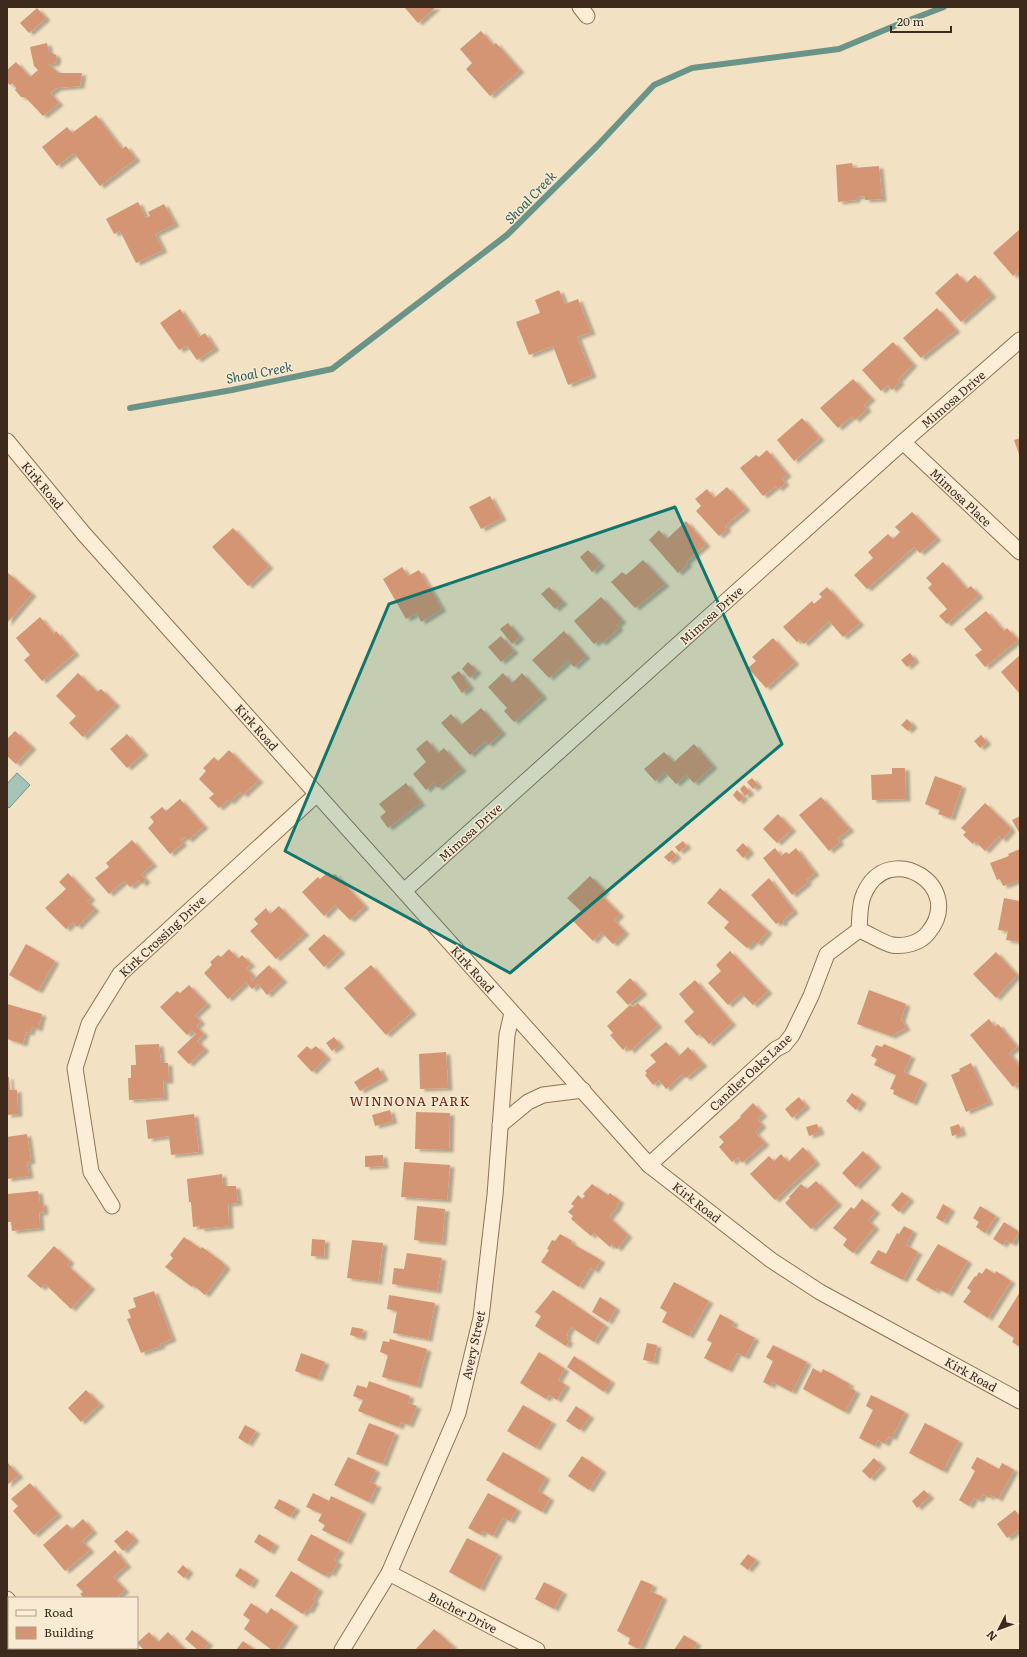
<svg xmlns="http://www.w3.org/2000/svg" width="1027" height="1657" viewBox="0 0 1027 1657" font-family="Literata,serif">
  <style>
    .water { fill: #a5c5b9; stroke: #6a9487 }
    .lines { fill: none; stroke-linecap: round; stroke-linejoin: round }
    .stream { stroke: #6a9487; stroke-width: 6 }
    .building { fill: #d49574; filter: url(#shadow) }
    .street-casing { stroke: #8e7157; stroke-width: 17 }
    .street { stroke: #fceed6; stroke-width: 15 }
    .marked { fill: #0f766e; fill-opacity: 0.2; stroke: #0f766e; stroke-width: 3; stroke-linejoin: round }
    .labels { text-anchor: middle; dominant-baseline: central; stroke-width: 3; stroke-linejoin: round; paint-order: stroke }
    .street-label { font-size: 12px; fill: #3d2a1d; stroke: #f9ebd3 }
    .water-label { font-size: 13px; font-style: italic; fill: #2a5e57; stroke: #f9ebd3 }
    .neighbourhood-label { font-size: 13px; letter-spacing: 1px; fill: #6e2418; stroke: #f9ebd3 }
  </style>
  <defs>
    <filter id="shadow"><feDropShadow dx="4.5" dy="2.5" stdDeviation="1" flood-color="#0004"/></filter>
  </defs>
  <rect width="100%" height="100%" fill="#f2e1c2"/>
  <polygon class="water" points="17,773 30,785 9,808 7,806 7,784"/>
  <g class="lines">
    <polyline class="stream" points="130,408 232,390 332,369 507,235 597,146 654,85 692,68 839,49 899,24 944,7"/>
  </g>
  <g class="building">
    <polygon points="406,7 436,7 418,23 405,8"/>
    <polygon points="37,8 46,18 29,33 20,23"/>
    <polygon points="481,31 493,45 496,43 520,70 490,96 466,69 472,63 460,49"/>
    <polygon points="47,43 49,53 52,53 56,55 57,60 54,64 48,64 59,73 82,73 80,86 57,88 50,93 59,103 43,116 25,97 21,97 15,90 16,88 13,83 10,85 7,82 7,70 16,62 30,77 38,70 34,66 30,47"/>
    <polygon points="96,115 122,149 126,146 136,159 100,186 74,153 57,166 42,147 67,127 72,133"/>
    <polygon points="852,163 853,168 879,166 882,199 865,200 865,196 856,197 856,200 838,202 836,165"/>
    <polygon points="138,202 146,218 150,216 148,212 164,204 175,224 155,234 163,250 136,263 120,231 114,234 106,219"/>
    <polygon points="1020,229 1020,269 1013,276 993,253"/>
    <polygon points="957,273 966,283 975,275 992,295 961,322 935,293"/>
    <polygon points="559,290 565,304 578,299 591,332 577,337 592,375 568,385 553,346 529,355 516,322 540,313 535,300"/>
    <polygon points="937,308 956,330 921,358 903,338"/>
    <polygon points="180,309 199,337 205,333 215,348 197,360 187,346 179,350 160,323"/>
    <polygon points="893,342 913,364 898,380 900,382 892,390 888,385 881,391 862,370"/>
    <polygon points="853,379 871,398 864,405 867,409 855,420 852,416 838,428 820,408"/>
    <polygon points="802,418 820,438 794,461 777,440"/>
    <polygon points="1020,438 1020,457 1014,440"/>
    <polygon points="767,450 787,474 782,479 785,483 778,489 776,486 763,496 740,468 756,455 759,457"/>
    <polygon points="727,487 746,508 725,526 727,529 719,536 696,511 701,506 695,499 707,489 714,498"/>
    <polygon points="490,496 502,518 481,529 469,507"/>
    <polygon points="912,512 937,538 920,553 914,547 867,589 854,575 873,558 868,552 888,534 893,539 900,532 895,527"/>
    <polygon points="686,521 706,544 686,562 688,564 678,573 649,540 659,530 667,539"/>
    <polygon points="233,528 269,566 248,586 212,547"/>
    <polygon points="588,550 601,564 592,572 580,557"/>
    <polygon points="643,560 665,584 635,608 611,582 622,572 626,575"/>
    <polygon points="943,562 967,589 971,586 979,595 947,624 939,616 947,609 928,588 932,584 926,578"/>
    <polygon points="402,567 408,576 419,570 442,609 421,622 417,613 406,619 383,579"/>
    <polygon points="7,572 32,594 7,623"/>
    <polygon points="549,587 563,602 555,609 541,594"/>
    <polygon points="827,587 860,623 843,637 829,621 804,644 800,639 797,642 783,627 812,601 814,604 822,597 819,594"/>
    <polygon points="601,597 622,620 617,625 619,628 602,643 599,640 594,644 574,621"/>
    <polygon points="986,611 1004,631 1007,628 1018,640 985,667 975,655 982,650 964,629"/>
    <polygon points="40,617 54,634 56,631 75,653 42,681 24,660 30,655 16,638"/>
    <polygon points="508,623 520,637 512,644 500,629"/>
    <polygon points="564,631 586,656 574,667 568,661 549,678 532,660"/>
    <polygon points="501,636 514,651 501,662 488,647"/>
    <polygon points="773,638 795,662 766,688 748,668 756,661 752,657"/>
    <polygon points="910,653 915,660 907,667 901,660"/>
    <polygon points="1020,655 1020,694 1001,672"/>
    <polygon points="468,662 477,671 470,678 462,669"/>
    <polygon points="459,671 470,687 462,693 451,677"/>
    <polygon points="78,673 97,692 101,689 116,704 83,737 69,723 76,716 56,696"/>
    <polygon points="503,673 512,683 522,673 543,696 514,722 504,711 507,708 488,687"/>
    <polygon points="481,708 502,732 488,745 485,741 470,755 441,723 451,714 461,725"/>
    <polygon points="907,719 913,725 908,731 901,725"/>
    <polygon points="15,731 32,747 16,764 7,756 7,739"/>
    <polygon points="127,734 144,753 127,768 110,749"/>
    <polygon points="981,735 987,742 980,748 974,741"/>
    <polygon points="427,740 438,753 444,748 462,769 438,788 433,783 426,790 413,774 426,762 416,749"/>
    <polygon points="694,744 713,766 694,783 686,775 676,784 665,772 655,781 644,769 664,752 674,762"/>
    <polygon points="229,750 259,780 243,795 240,792 230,802 228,800 219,808 209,798 214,794 199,779 206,771 203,768 214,757 218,761"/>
    <polygon points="892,768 905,768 906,799 872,800 871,775 892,774"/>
    <polygon points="935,776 962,786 951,818 938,814 940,810 925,804"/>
    <polygon points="752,778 758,785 753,789 747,782"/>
    <polygon points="406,783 421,803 388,828 380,817 386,812 379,804"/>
    <polygon points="744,785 750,792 745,796 740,789"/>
    <polygon points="737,790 744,797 739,802 733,795"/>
    <polygon points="821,797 850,829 837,839 840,842 829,851 799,815"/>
    <polygon points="180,799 204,826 188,840 185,837 180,840 183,843 170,854 148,828 154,822 150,817 162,807 166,811"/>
    <polygon points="985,803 1009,826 1011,830 1002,840 999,836 985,851 975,841 973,844 963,835 966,832 961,828"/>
    <polygon points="778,814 792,829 777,843 763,829"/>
    <polygon points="1020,816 1020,834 1012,820"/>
    <polygon points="132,840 153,864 141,874 146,880 142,884 139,880 130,887 124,881 109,894 95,878 109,867 106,863"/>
    <polygon points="683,841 687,846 679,852 675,847"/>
    <polygon points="743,843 750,851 743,858 736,850"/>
    <polygon points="775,848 781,856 786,852 789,854 796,848 815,873 806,880 808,882 792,895 763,858"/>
    <polygon points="1020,849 1020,880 1003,886 1000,879 997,880 990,863 1009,856 1008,854"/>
    <polygon points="672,850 677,856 669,862 664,857"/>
    <polygon points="328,872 333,876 335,874 365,906 350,920 335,905 324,916 302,892 318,877 320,879"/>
    <polygon points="68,873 91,898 87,901 95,909 77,927 73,922 66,929 45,908 66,889 59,882"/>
    <polygon points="590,876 605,891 601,895 620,914 614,920 625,932 613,944 601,932 593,941 573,921 582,912 567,898"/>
    <polygon points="769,878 794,911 783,920 784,922 781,924 779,922 776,924 751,895"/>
    <polygon points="720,888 768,931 757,944 754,941 747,948 724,928 729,922 707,903"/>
    <polygon points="1004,898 1020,901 1020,942 1006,940 1008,931 998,930"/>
    <polygon points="279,906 305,933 276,959 250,931 258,924 254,919 266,908 270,914"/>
    <polygon points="324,934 341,951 324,967 308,949"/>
    <polygon points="26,944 55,961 38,991 9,975"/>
    <polygon points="229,949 238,959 242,955 251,964 246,968 253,975 250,978 252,981 269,965 283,980 267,995 258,984 252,989 246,982 228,999 204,973 212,965 210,962 218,955 221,957"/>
    <polygon points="730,951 768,991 753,1005 741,993 728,1005 708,983 721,971 716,965"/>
    <polygon points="996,952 1017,975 996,998 973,974"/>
    <polygon points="371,965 412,1012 386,1035 344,988"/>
    <polygon points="630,978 643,992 628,1005 616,992"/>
    <polygon points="695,980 732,1023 709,1044 700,1034 697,1036 684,1021 694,1012 679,994"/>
    <polygon points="189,985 207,1004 195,1015 201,1022 196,1026 204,1034 197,1041 205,1049 189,1064 177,1052 196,1034 192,1031 187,1035 160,1007 177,991 180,993"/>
    <polygon points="869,990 906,1004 901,1019 906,1028 891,1036 857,1024"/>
    <polygon points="638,1003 658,1025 630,1051 626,1046 623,1050 610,1035 613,1033 607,1026 630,1005 633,1007"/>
    <polygon points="7,1004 42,1014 38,1029 32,1027 30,1033 26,1032 23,1044 7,1039"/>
    <polygon points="989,1019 995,1027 998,1024 1017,1047 1009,1053 1020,1067 1020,1081 1013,1087 970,1035"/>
    <polygon points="334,1037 340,1045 332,1051 326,1043"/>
    <polygon points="666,1042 679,1056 688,1047 703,1064 686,1078 682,1074 666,1089 659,1080 653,1085 645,1075 647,1073 645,1071 656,1062 650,1055"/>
    <polygon points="159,1044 161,1063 168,1063 169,1081 163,1081 164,1098 129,1100 128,1078 131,1078 131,1065 136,1065 135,1045"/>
    <polygon points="884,1044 911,1056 904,1072 923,1081 913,1103 893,1094 894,1090 890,1089 896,1075 874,1065 877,1059 871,1056 876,1045 882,1047"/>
    <polygon points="307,1046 311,1050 316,1046 327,1057 312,1072 297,1056"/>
    <polygon points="446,1052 448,1088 420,1089 419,1054"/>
    <polygon points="971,1063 989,1102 966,1112 951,1075 960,1071 959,1069"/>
    <polygon points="378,1067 384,1078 360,1091 354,1082"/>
    <polygon points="7,1077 9,1077 10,1090 17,1090 18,1114 7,1115"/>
    <polygon points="852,1093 862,1101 856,1110 846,1101"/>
    <polygon points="799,1097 806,1106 792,1118 785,1109"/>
    <polygon points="753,1103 763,1114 757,1119 762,1125 755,1132 765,1143 742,1163 738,1157 732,1162 719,1147 724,1142 719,1137 741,1117 740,1116"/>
    <polygon points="390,1110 393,1121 375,1126 372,1115"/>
    <polygon points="416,1112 450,1113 449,1150 415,1149"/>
    <polygon points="194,1114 199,1152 171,1155 169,1136 148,1139 146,1120"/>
    <polygon points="817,1124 820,1132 809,1136 806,1127"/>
    <polygon points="959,1124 962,1133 952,1136 950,1127"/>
    <polygon points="27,1134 31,1161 27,1162 29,1176 7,1179 7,1137"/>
    <polygon points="803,1147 816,1162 775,1200 750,1174 769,1156 774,1161 781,1154 788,1162"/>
    <polygon points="863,1151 877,1165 856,1187 842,1173"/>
    <polygon points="383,1155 384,1166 365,1167 365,1156"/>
    <polygon points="404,1162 450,1165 447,1200 401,1197"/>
    <polygon points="222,1174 223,1186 236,1186 238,1203 228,1204 229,1226 200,1229 200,1226 193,1227 191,1202 189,1202 187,1179"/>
    <polygon points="816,1181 838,1203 811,1229 785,1203 790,1198 789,1197 801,1184 807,1189"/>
    <polygon points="592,1184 608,1195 610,1193 620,1201 617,1205 618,1206 609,1217 628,1235 617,1249 612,1244 610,1247 594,1233 591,1236 571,1219 573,1216 568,1212 574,1206 571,1204 578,1195 582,1199 585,1196 583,1194"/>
    <polygon points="38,1191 40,1203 43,1203 44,1212 39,1213 40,1228 12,1231 11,1222 7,1222 7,1194"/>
    <polygon points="902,1192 910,1199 899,1212 891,1205"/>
    <polygon points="862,1199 876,1211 868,1220 875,1227 853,1253 843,1245 847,1239 833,1228 851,1207 854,1209"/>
    <polygon points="943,1204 951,1209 943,1222 936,1218"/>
    <polygon points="417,1206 445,1209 442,1243 414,1240"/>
    <polygon points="980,1206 996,1216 985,1233 976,1227 979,1222 973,1218"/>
    <polygon points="1004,1222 1019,1232 1012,1244 1006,1240 1003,1245 993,1239"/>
    <polygon points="904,1226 913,1231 906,1245 918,1252 903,1280 870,1263 878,1250 886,1254 897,1233 899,1234"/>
    <polygon points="560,1234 572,1241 571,1243 601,1260 594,1271 591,1268 579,1287 541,1262 549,1250 547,1249 552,1240 555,1241"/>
    <polygon points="184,1237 201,1249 202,1247 222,1262 226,1267 205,1295 193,1285 192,1287 165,1267 173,1258 170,1255"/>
    <polygon points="312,1239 325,1240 324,1257 311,1256"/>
    <polygon points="352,1240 383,1243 378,1282 347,1278"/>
    <polygon points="938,1244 968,1261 948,1294 937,1288 935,1291 916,1280"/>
    <polygon points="54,1246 70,1261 67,1265 91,1287 71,1309 45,1284 41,1288 27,1276"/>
    <polygon points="407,1253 442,1258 437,1291 392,1284 394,1268 404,1269"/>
    <polygon points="986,1268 995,1274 996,1271 1011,1281 988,1318 963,1302 971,1291 967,1288 975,1276 976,1277 979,1272 982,1274"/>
    <polygon points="674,1282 709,1301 689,1336 662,1322 667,1312 660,1308"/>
    <polygon points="553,1290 605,1325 594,1342 571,1327 566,1335 568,1336 566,1339 569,1341 566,1346 535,1326 541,1316 535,1312"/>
    <polygon points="154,1291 172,1339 160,1344 161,1346 141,1353 127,1319 131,1318 128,1310 136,1307 133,1298"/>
    <polygon points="1020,1292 1020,1347 1012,1342 1014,1338 998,1327"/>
    <polygon points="389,1295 435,1303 428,1339 393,1333 397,1311 387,1309"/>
    <polygon points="600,1297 616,1308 608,1322 592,1312"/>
    <polygon points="720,1314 734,1322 732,1326 755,1338 745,1357 737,1353 728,1370 704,1358 712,1343 707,1340"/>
    <polygon points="352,1327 363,1329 361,1338 350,1335"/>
    <polygon points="390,1339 427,1349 417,1386 382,1377 388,1355 380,1352 383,1341 389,1342"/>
    <polygon points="647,1343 657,1345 654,1362 643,1360"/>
    <polygon points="773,1345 807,1362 792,1392 772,1382 771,1386 763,1382 773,1361 766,1357"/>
    <polygon points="539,1352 565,1369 558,1380 566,1385 557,1400 549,1395 546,1399 520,1383"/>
    <polygon points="301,1353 325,1362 318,1379 295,1371"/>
    <polygon points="574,1356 611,1381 604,1392 567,1367"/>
    <polygon points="813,1368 821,1373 823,1369 850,1384 848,1387 856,1391 845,1412 803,1389"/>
    <polygon points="369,1381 410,1396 408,1403 417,1406 409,1425 401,1422 399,1427 358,1411 363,1400 353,1396 357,1385 367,1388"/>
    <polygon points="86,1390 100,1404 81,1422 68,1408"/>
    <polygon points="871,1395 905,1412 892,1438 889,1436 885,1444 878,1440 875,1446 859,1438 873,1410 866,1406"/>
    <polygon points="523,1405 552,1422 536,1448 507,1431"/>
    <polygon points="576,1406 590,1416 580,1430 566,1421"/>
    <polygon points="369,1423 395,1433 383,1464 356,1454"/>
    <polygon points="925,1423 959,1441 943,1471 909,1453"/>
    <polygon points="245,1425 256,1431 248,1444 238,1438"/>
    <polygon points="503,1452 546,1477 538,1491 550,1498 542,1512 486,1480"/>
    <polygon points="582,1456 602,1470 589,1490 568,1476"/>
    <polygon points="348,1457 376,1470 370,1482 377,1485 369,1502 334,1485"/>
    <polygon points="977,1457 999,1469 1002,1463 1014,1470 998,1499 991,1495 990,1498 983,1494 979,1500 974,1498 969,1506 959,1500 975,1471 971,1468"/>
    <polygon points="874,1458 882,1466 870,1479 862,1471"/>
    <polygon points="7,1462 19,1475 7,1485"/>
    <polygon points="30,1483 58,1514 34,1535 13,1511 18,1506 11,1499"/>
    <polygon points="924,1490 930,1496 917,1508 912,1501"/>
    <polygon points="313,1493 329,1501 331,1496 362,1511 347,1542 322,1530 325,1525 318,1521 322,1514 306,1507"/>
    <polygon points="488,1493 517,1509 510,1521 503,1518 493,1536 483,1531 481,1535 468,1528"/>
    <polygon points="279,1499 296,1508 290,1517 274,1508"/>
    <polygon points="1015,1510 1020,1517 1020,1529 1007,1538 997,1524"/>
    <polygon points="83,1519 93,1531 82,1541 90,1550 65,1571 43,1545 67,1524 72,1529"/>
    <polygon points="127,1530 135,1539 123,1551 114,1541"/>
    <polygon points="259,1534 275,1544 270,1552 254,1542"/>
    <polygon points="311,1534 340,1550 334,1560 338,1562 331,1574 328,1572 325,1576 297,1560"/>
    <polygon points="467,1538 498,1554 480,1589 449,1572"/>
    <polygon points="115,1550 127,1565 113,1577 125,1590 116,1598 84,1598 80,1594 83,1592 76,1585"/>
    <polygon points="748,1554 756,1560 748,1570 740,1564"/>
    <polygon points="183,1565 189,1571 184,1578 177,1572"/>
    <polygon points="240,1568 255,1578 250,1586 235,1576"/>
    <polygon points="291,1571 319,1589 313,1599 315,1601 309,1611 306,1610 303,1614 275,1596"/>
    <polygon points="641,1580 653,1585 650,1591 663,1597 639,1649 628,1644 630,1638 617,1631"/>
    <polygon points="544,1582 563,1592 554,1609 535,1599"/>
    <polygon points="251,1603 267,1614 271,1608 294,1624 277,1650 272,1650 244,1629 250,1620 243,1615"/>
    <polygon points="434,1629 453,1646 449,1650 415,1650"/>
    <polygon points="192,1630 209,1643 203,1650 198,1650 185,1639"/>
    <polygon points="149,1632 158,1642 168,1632 185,1650 144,1650 137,1643"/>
    <polygon points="684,1635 697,1643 694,1648 696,1650 674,1650"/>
    <polygon points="243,1641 255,1650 236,1650"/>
  </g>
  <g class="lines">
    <g class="street-casing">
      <g id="street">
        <polyline points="580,7 587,16"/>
        <polyline points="7,441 84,534 649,1165 771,1260 820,1292 1020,1401"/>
        <polyline points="903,442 1020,552"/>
        <polyline points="404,891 903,442 1020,340"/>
        <polyline points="500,1125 528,1102 543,1095 583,1090"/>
        <path d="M649,1165L776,1049L784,1045L792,1035L811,996L827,954L859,930C870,934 881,942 892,945C905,947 920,943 928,933C967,886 888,838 864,894C859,904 860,919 859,930"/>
        <polyline points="112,1206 91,1172 75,1068 89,1024 120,974 317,794"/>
        <polyline points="389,1573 537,1650"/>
        <polyline points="7,1599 9,1602"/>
        <polyline points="50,1648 51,1650"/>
        <polyline points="342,1650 389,1573 458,1413 481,1318 495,1195 507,1035 512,1013"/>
      </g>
    </g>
    <use href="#street" class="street"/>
  </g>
  <path class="marked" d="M675,507L782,744L510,973L285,851L389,604Z"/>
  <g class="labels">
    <g class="street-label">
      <text transform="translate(953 399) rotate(-41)">Mimosa Drive</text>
      <text transform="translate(43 485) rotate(50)">Kirk Road</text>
      <text transform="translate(961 497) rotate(43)">Mimosa Place</text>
      <text transform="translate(711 615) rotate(-42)">Mimosa Drive</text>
      <text transform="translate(257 727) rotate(48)">Kirk Road</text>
      <text transform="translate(470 832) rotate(-42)">Mimosa Drive</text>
      <text transform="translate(162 936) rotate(-43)">Kirk Crossing Drive</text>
      <text transform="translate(473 969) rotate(48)">Kirk Road</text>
      <text transform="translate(750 1072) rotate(-43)">Candler Oaks Lane</text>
      <text transform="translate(697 1202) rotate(38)">Kirk Road</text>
      <text transform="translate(473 1345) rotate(-78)">Avery Street</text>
      <text transform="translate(971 1374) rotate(29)">Kirk Road</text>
      <text transform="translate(463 1612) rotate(27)">Bucher Drive</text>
    </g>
    <g class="water-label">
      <text transform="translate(530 197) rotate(-46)">Shoal Creek</text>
      <text transform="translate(259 372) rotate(-11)">Shoal Creek</text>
    </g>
    <g class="neighbourhood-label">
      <text x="410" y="1100">WINNONA PARK</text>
    </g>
  </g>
  <rect width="1027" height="1657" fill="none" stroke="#3d2a1d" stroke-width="16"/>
  <rect x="8" y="1597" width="130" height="52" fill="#f9ebd3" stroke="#ae9e8a"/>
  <rect x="16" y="1610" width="20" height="6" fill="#fceed6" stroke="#ae9e8a"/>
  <text x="44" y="1617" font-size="12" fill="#3d2a1d">Road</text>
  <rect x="16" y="1627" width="20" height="12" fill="#d49574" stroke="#ae9e8a"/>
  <text x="44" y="1637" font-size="12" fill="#3d2a1d">Building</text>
  <g transform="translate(999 1629) rotate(228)" stroke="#f9ebd3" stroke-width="3" paint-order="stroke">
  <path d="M0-3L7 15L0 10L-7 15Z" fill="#3d2a1d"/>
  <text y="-6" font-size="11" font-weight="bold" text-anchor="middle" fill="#3d2a1d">N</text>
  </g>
  <path d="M891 26v6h60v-6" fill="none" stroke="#3d2a1d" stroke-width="2"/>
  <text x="897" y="26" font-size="12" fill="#3d2a1d" stroke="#f9ebd3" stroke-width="3" paint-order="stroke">20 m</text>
</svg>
